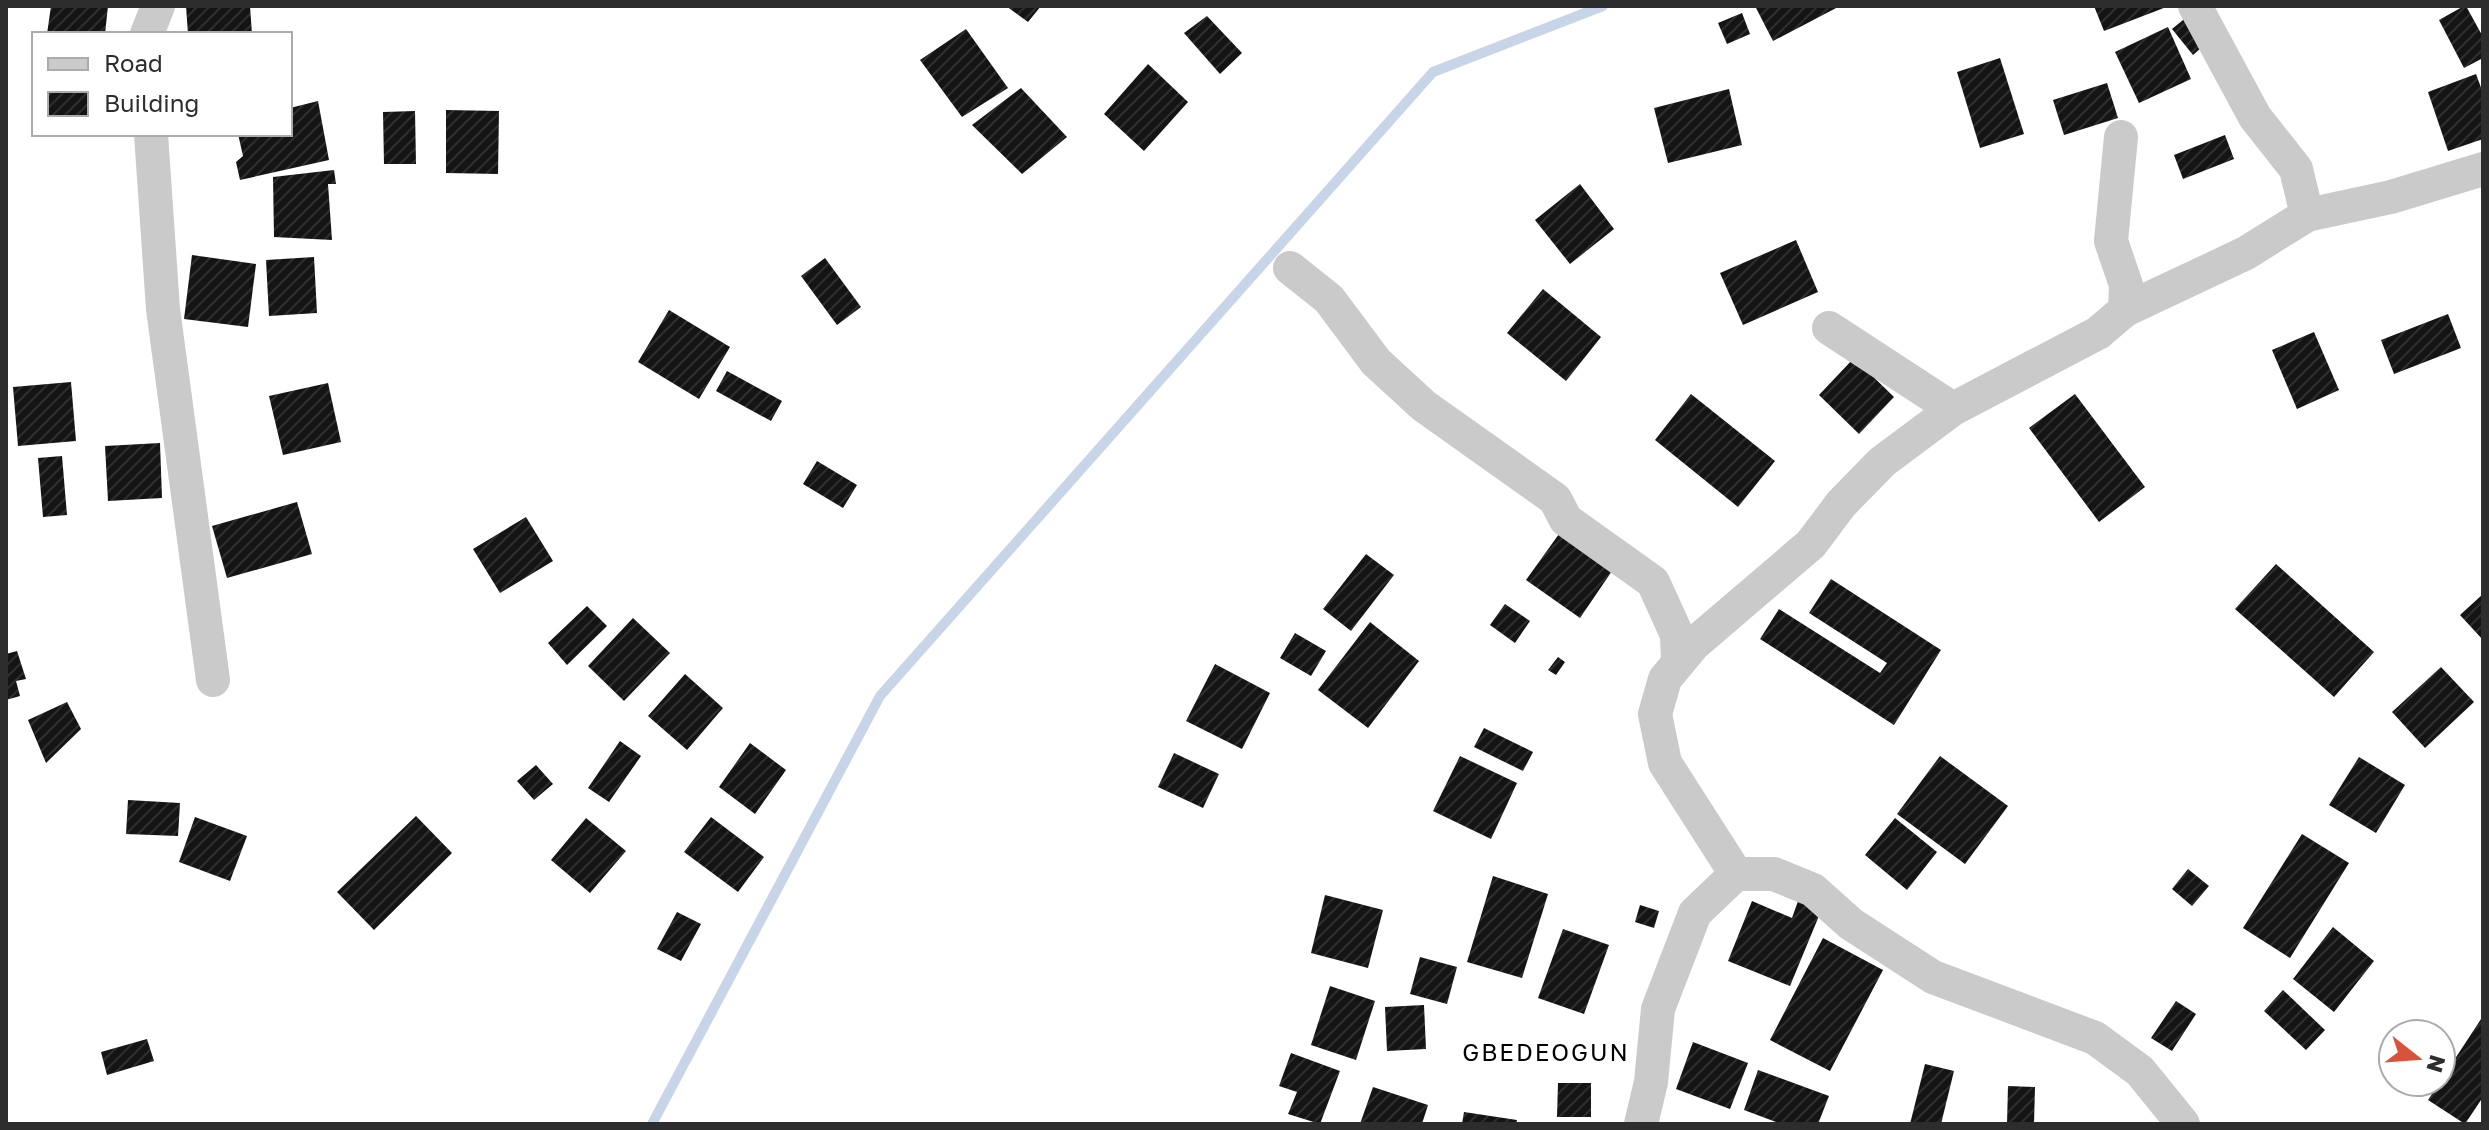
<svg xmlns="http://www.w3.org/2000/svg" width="2489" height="1130" viewBox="0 0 2489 1130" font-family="'Golos Text',sans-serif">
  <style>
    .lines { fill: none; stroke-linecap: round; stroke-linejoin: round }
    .stream { stroke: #c8d4e8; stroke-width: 10 }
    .building { fill: url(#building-hatch) }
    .street { stroke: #cacaca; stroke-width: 34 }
    .labels { text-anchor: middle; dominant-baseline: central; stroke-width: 8; stroke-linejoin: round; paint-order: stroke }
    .quarter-label { font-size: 24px; letter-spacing: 2px; fill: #000; stroke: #fff }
  </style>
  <defs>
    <pattern id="building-hatch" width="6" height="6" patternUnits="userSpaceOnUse" patternTransform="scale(2)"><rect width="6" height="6" fill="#141414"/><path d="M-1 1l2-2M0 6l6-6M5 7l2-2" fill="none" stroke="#2e2e2e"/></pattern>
  </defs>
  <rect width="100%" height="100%" fill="#fff"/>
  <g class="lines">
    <polyline class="stream" points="652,1124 880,696 1433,72 1603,6"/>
  </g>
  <g class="building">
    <polygon points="51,6 108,6 105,34 47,34"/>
    <polygon points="186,6 250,6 252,34 188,34"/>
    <polygon points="1006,6 1041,6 1028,22"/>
    <polygon points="1755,6 1840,6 1773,41"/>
    <polygon points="2094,6 2169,6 2104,31"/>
    <polygon points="2464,6 2466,6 2483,37 2483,58 2464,68 2439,20"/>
    <polygon points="1742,13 1750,34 1727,44 1718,23"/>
    <polygon points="1207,16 1242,53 1220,74 1184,33"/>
    <polygon points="2188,16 2209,41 2193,55 2172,29"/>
    <polygon points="2168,27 2191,79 2139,103 2115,52"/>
    <polygon points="966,29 1008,88 962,117 920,60"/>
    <polygon points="2000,58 2024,134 1980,148 1957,72"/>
    <polygon points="1148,64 1188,102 1144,151 1104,114"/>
    <polygon points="2476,74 2483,93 2483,139 2448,151 2428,92"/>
    <polygon points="2107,83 2118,118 2064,135 2053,100"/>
    <polygon points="1021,88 1067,137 1022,174 972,125"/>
    <polygon points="1729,89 1742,145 1668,163 1654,108"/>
    <polygon points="318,101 329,160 240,180 236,162 243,156 238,134 290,134 290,108"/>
    <polygon points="446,110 499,111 498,174 446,173"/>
    <polygon points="415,111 416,164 384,164 383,112"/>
    <polygon points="2225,135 2234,159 2183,179 2174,155"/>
    <polygon points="334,170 336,184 328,184 332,240 274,237 273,177"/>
    <polygon points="1580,184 1614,229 1570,264 1535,220"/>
    <polygon points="1796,240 1818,292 1743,325 1720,273"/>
    <polygon points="192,255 256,264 248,327 184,319"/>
    <polygon points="314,257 317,313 269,316 266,260"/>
    <polygon points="825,258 861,307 837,325 801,276"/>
    <polygon points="1543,289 1601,337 1566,381 1507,333"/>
    <polygon points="669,310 730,347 699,399 638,362"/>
    <polygon points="2448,314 2461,348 2394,374 2381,340"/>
    <polygon points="2314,332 2339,390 2297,409 2272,350"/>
    <polygon points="1854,358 1894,397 1859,434 1819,395"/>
    <polygon points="727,371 782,401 771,421 716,391"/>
    <polygon points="71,382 76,441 18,446 13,387"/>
    <polygon points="328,383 341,442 283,455 269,396"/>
    <polygon points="1691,394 1775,461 1738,507 1655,440"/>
    <polygon points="2075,394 2145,487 2099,522 2029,428"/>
    <polygon points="160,443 162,498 108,501 105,446"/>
    <polygon points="62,456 67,515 43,517 38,458"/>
    <polygon points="817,461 857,485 843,508 803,484"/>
    <polygon points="297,502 312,554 227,578 212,526"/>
    <polygon points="526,517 553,561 500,593 473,549"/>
    <polygon points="1559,534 1612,571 1580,618 1526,580"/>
    <polygon points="1366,554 1394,575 1351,631 1323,609"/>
    <polygon points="2276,564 2374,652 2334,697 2235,609"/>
    <polygon points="1831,579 1941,650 1894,725 1760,639 1779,609 1880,673 1887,663 1809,613"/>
    <polygon points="2483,594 2483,640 2460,615"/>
    <polygon points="1505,604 1530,621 1515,643 1490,625"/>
    <polygon points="587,606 607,626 567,665 548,643"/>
    <polygon points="633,618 670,653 624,701 588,666"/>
    <polygon points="1370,622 1419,661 1368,728 1318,690"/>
    <polygon points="1295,633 1326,651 1311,676 1280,658"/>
    <polygon points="17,651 26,679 16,681 20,696 6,700 6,654"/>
    <polygon points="1558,657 1565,662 1556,675 1548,670"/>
    <polygon points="1215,664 1270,693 1242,749 1186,721"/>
    <polygon points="2441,667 2474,702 2425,748 2392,712"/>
    <polygon points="685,674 723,708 687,750 648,716"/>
    <polygon points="67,702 81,729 46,763 28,720"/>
    <polygon points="1484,728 1533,752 1523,771 1474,747"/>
    <polygon points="620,741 641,756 609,802 588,788"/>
    <polygon points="750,743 786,770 755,814 719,787"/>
    <polygon points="1174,753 1219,774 1203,808 1158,787"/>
    <polygon points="1460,756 1517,783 1491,839 1433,811"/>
    <polygon points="1940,756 2008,806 1965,864 1897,814"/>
    <polygon points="2359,757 2405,785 2376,833 2329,805"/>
    <polygon points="536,765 553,784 534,800 517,781"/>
    <polygon points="128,800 180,803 178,836 126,834"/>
    <polygon points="416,816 452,853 374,930 337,892"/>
    <polygon points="195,817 247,836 230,881 179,862"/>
    <polygon points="711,817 764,857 738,892 684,852"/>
    <polygon points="586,818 626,851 590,893 551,860"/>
    <polygon points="1895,818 1937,852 1907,890 1865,855"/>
    <polygon points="2302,834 2349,863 2290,958 2243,928"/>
    <polygon points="2188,869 2209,886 2192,906 2172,889"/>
    <polygon points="1493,876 1548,894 1522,978 1467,962"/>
    <polygon points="1325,895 1383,910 1368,968 1311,953"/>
    <polygon points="1752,901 1792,918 1798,901 1821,911 1790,986 1728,961"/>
    <polygon points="1640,905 1659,911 1654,928 1635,922"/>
    <polygon points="677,912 701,924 681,961 657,949"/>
    <polygon points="2333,927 2374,961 2334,1012 2293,979"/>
    <polygon points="1563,929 1609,945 1584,1014 1538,998"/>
    <polygon points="1823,938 1883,970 1830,1071 1770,1040"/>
    <polygon points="1420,957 1457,967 1447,1004 1410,994"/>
    <polygon points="1330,986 1375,1001 1356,1060 1311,1045"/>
    <polygon points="2283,990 2325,1030 2306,1050 2264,1011"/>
    <polygon points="2176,1001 2196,1014 2172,1051 2151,1038"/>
    <polygon points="1424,1005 1426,1049 1387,1051 1385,1007"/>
    <polygon points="2483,1016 2483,1097 2465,1124 2428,1100"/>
    <polygon points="147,1039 154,1061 107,1075 101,1052"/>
    <polygon points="1693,1042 1748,1063 1730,1109 1676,1089"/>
    <polygon points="1291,1053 1340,1071 1320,1124 1288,1114 1297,1092 1279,1086"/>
    <polygon points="1925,1064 1954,1071 1941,1124 1910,1124"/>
    <polygon points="1758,1070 1829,1096 1818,1124 1781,1124 1744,1110"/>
    <polygon points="1558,1083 1591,1083 1591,1117 1557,1117"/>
    <polygon points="2008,1086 2035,1087 2034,1124 2007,1124"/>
    <polygon points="1373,1087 1428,1105 1422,1124 1360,1124"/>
    <polygon points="1464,1112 1517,1120 1516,1124 1462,1124"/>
  </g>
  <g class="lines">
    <g class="street">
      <polyline points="147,34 158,6"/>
      <polyline points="151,134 163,309 213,680"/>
      <polyline points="2307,215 2391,197 2483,169"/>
      <polyline points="1290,268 1329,299 1376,362 1424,406 1555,499 1566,520 1653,582 1677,635 1678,662"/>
      <polyline points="2125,310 2246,253 2307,215 2296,169 2255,117 2195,6"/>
      <polyline points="1829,328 1953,409"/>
      <polyline points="1736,874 1665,763 1655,714 1665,679 1694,644 1811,544 1841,504 1882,462 1953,409 2098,333 2125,310 2126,285 2111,241 2121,137"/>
      <polyline points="1641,1124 1651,1082 1658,1009 1695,913 1736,874 1774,874 1813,890 1851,924 1933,977 2095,1038 2140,1071 2183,1124"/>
    </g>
  </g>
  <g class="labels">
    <g class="quarter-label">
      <text x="1546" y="1051">GBEDEOGUN</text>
    </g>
  </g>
  <rect width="2489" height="1130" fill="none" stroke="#2d2d2d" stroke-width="16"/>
  <rect x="32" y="32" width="260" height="104" fill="#ffffff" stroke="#ababab" stroke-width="2"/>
  <rect x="48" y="58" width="40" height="12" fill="#cacaca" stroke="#ababab" stroke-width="2"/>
  <text x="104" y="72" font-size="24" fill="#2d2d2d">Road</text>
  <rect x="48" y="92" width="40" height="24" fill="url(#building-hatch)" stroke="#ababab" stroke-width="2"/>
  <text x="104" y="112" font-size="24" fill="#2d2d2d">Building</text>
  <g transform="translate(2417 1058) rotate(107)"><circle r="38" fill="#ffffff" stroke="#ababab" stroke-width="2"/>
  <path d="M0-6L14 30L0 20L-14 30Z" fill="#d8533b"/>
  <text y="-12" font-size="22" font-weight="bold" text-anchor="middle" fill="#2d2d2d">N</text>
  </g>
</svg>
